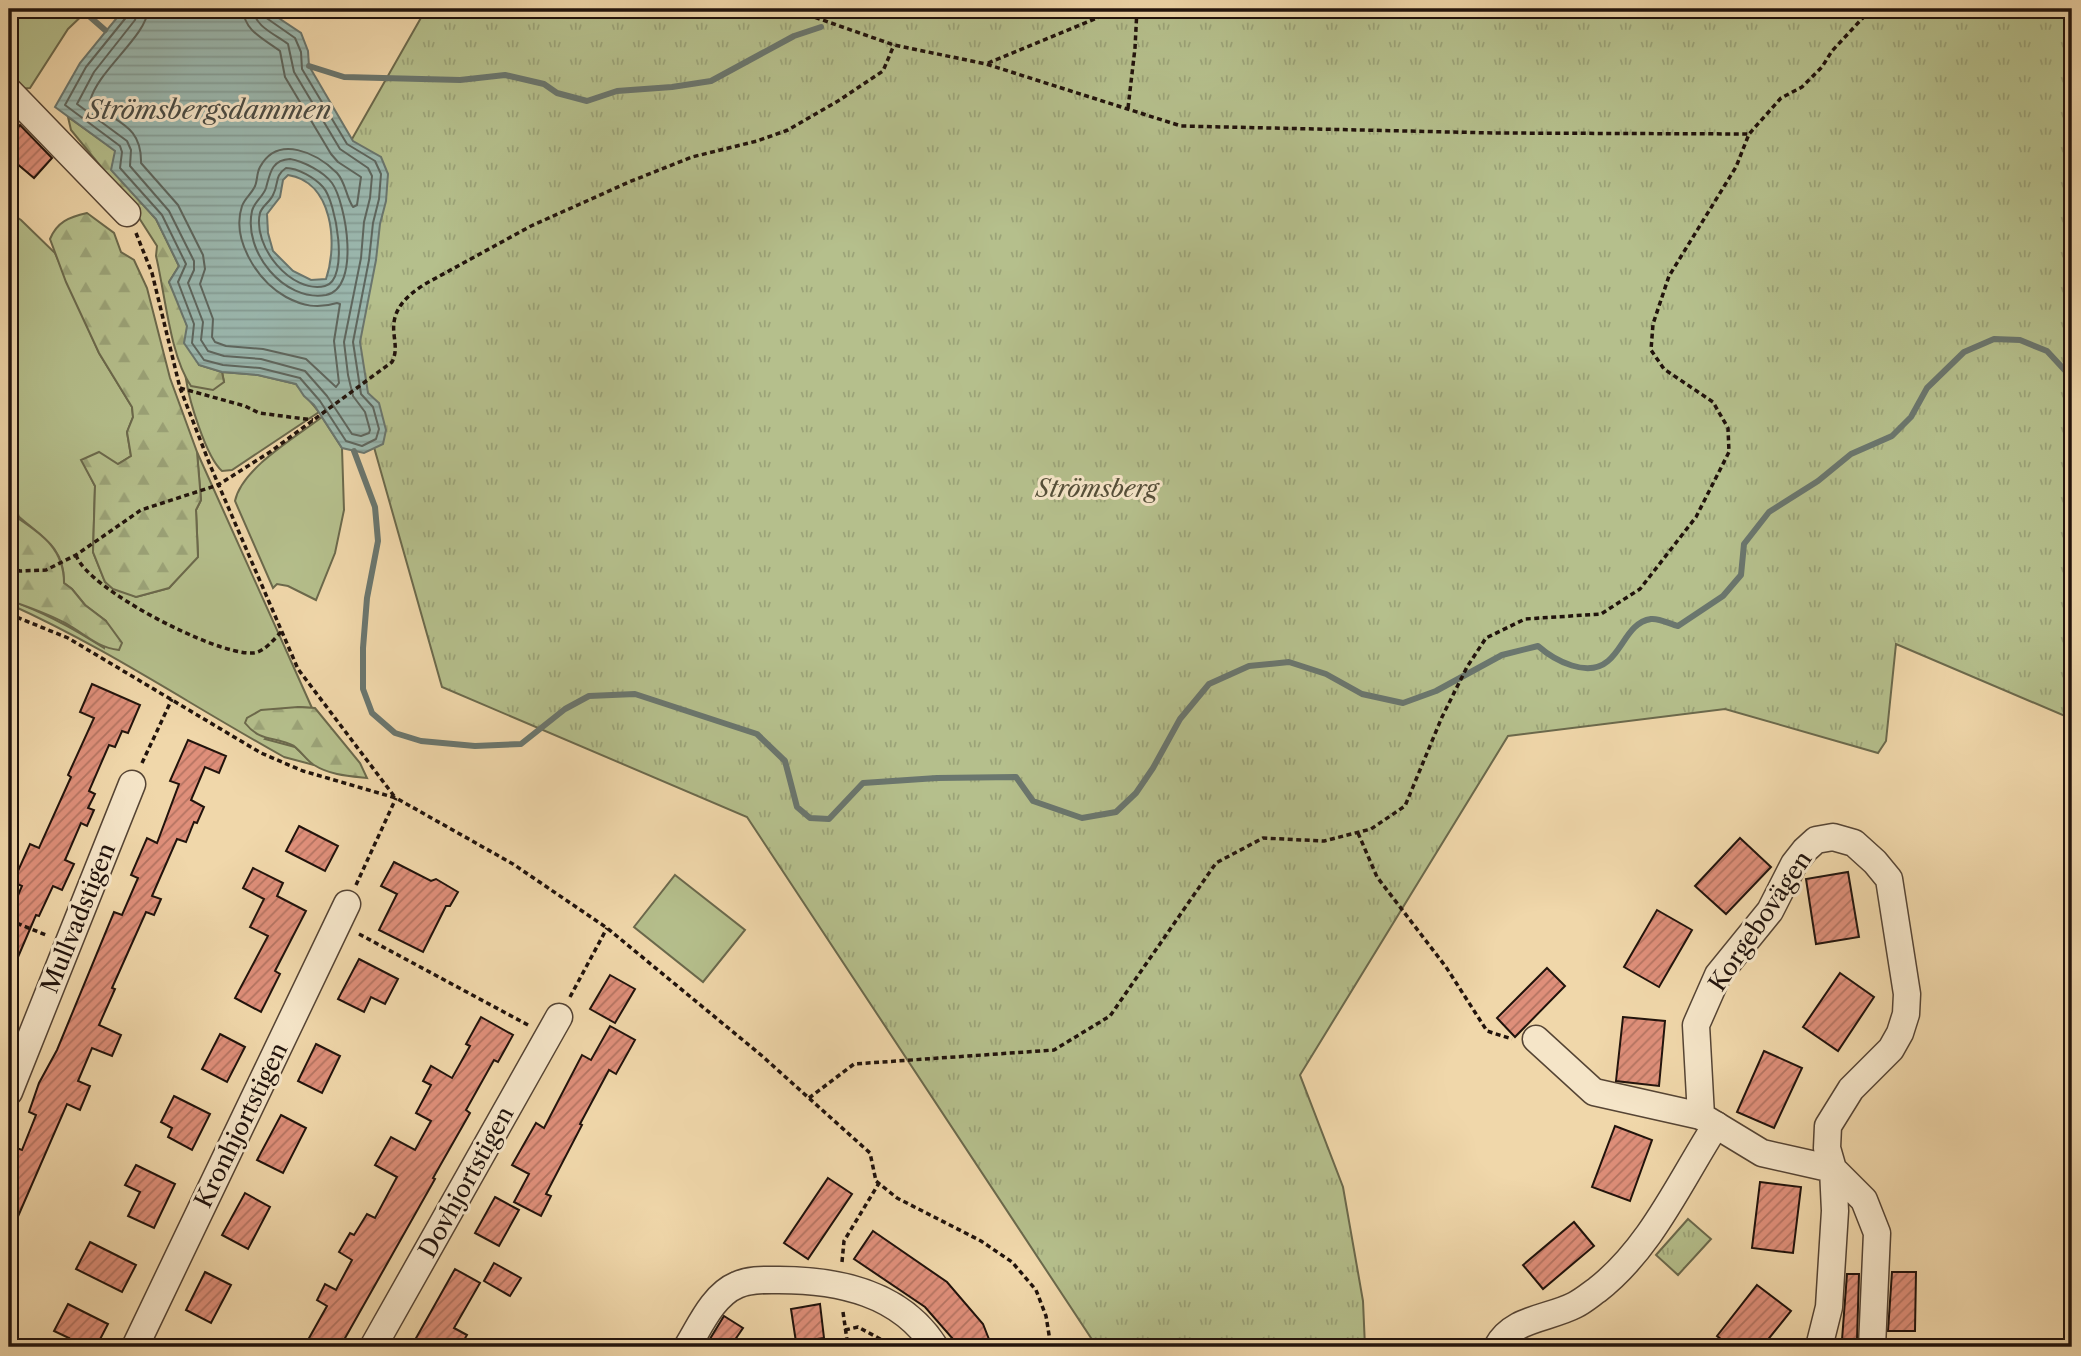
<svg xmlns="http://www.w3.org/2000/svg" width="2081" height="1356" viewBox="0 0 2081 1356" font-family="'Libre Caslon Text',serif">
  <style>
    .green { fill: #b5bf8c; stroke: #6b694c; stroke-width: 2 }
    .forest { fill: url(#forest-firs); stroke: #6b694c; stroke-width: 2 }
    .park { fill: url(#park-tufts); stroke: #6b694c; stroke-width: 2 }
    .water { fill: url(#water-rules); stroke: #6a766e; stroke-width: 2; fill-rule: evenodd }
    .lines { fill: none; stroke-linecap: round; stroke-linejoin: round }
    .shore { stroke: #5e665e; stroke-width: 2 }
    .stream { stroke: #6a766e; stroke-width: 6 }
    .building { fill: url(#building-hatch); stroke: #21130c; stroke-width: 2 }
    .minor-casing { stroke: #554434; stroke-width: 29 }
    .path { stroke: #21130c; stroke-width: 3.5; stroke-dasharray: 5 3.5; stroke-linecap: butt }
    .minor { stroke: #f5e5c8; stroke-width: 26 }
    .labels { text-anchor: middle; dominant-baseline: central; stroke-width: 6; stroke-linejoin: round; paint-order: stroke }
    .park-label { font-size: 24px; font-style: italic; fill: #554f39; stroke: #f5e5c8 }
    .street-label { font-size: 24px; fill: #21130c; stroke: #f5e5c8 }
    .water-label { font-size: 26px; font-style: italic; fill: #4c4d45; stroke: #f5e5c8 }
  </style>
  <defs>
    <pattern id="forest-firs" width="22" height="20" patternUnits="userSpaceOnUse" patternTransform="scale(1.75)"><rect width="22" height="20" fill="#b5bf8c"/><path d="M5 1l3.5 6h-7zM16 11l3.5 6h-7z" fill="#9ba378"/></pattern>
    <pattern id="park-tufts" width="24" height="20" patternUnits="userSpaceOnUse" patternTransform="scale(1.75)"><rect width="24" height="20" fill="#b5bf8c"/><path d="M3 7l-1-3M5 7V3M7 7l1-3M15 17l-1-3M17 17v-4M19 17l1-3" fill="none" stroke="#9ba378"/></pattern>
    <pattern id="water-rules" width="6" height="5" patternUnits="userSpaceOnUse" patternTransform="scale(1.75)"><rect width="6" height="5" fill="#9bb8af"/><path d="M0 2.5h6" fill="none" stroke="#859d95"/></pattern>
    <pattern id="building-hatch" width="6" height="6" patternUnits="userSpaceOnUse" patternTransform="scale(1.75)"><rect width="6" height="6" fill="#df8f7a"/><path d="M-1 1l2-2M0 6l6-6M5 7l2-2" fill="none" stroke="#b47462"/></pattern>
  </defs>
  <rect width="100%" height="100%" fill="#f0d7aa"/>
  <filter id="stains"><feTurbulence type="fractalNoise" baseFrequency=".00286" numOctaves="4"/><feColorMatrix values="0 0 0 0 .2 0 0 0 0 .09 0 0 0 0 .02 0 0 0 .5 -.17"/></filter>
  <radialGradient id="worn" r=".72"><stop offset=".6" stop-color="#630" stop-opacity="0"/><stop offset="1" stop-color="#630" stop-opacity=".3"/></radialGradient>
  <g class="green">
    <polygon points="9,9 89,9 68,29 30,88 18,89 9,81"/>
    <path d="M9,212L21,220L55,253L99,353L132,407L133,417L127,432L131,456L118,464L85,466L95,486L93,552L105,582L136,597L169,588L198,555L196,510L201,500L197,452L312,708L298,707L265,739L295,747L314,765L284,757C192,706 105,647 9,604V600C44,612 73,628 104,648L106,621L85,605L72,589L64,583C65,541 32,533 9,507Z"/>
    <path d="M222,372L258,375L296,384L319,412L232,470L222,471C206,457 189,400 186,379L192,386L224,382Z"/>
    <path d="M322,417L342,448L344,510L335,553L316,600L288,586L277,584L273,588L235,501C242,468 296,437 322,417Z"/>
    <polygon points="675,875 745,930 703,982 634,927"/>
  </g>
  <g class="forest">
    <path d="M68,117L116,151L112,170L156,219L179,266L169,282L180,303L199,365L222,372L224,382L213,390L191,386C170,356 165,293 156,256L157,246L125,196L71,130Z"/>
    <path d="M87,213L114,233L121,252L134,260L147,288L170,378L197,452L201,500L196,510L198,557L169,588L136,597L113,589L105,582L93,552L95,486L81,460L99,452L118,464L131,456L127,432L133,417L132,407L99,353L66,282L50,239C57,222 69,217 87,213Z"/>
    <path d="M9,496L16,503L19,519C43,535 64,550 64,583L72,589L85,605L106,621L122,643L119,650C96,647 85,634 65,623C47,613 28,607 9,600Z"/>
    <path d="M298,707L315,708L360,763L367,778C348,776 330,775 314,765C306,760 301,751 294,746C275,736 261,743 245,723L247,718L261,710Z"/>
  </g>
  <g class="park">
    <polygon points="426,9 2072,9 2072,719 1896,644 1886,741 1878,753 1725,709 1508,736 1300,1075 1343,1187 1363,1301 1365,1347 1097,1347 747,817 442,687 345,345 352,139"/>
    <polygon points="1688,1219 1711,1239 1678,1275 1656,1255"/>
  </g>
  <path class="water" d="M124,9H265L301,33L308,51L309,66L353,141L381,157L388,174L386,201L380,224L376,260L360,342L368,393L379,403L386,430L383,444L364,453L342,448L314,405L304,396L296,384L258,375L222,372L199,365L184,343L187,326L169,282L179,266L156,219L111,170L115,151L55,107L80,63ZM288,175C333,182 338,244 326,279L311,280L293,271L273,251L268,233L267,214L280,197L283,180Z"/>
  <g class="lines">
    <g class="shore">
      <polyline points="129,9 128,15 86,67 65,105 120,146 122,152 120,168 162,215 186,264 178,282 194,324 192,343 204,360 223,365 260,368 300,378 320,401 346,441 362,446 376,439 379,429 373,407 361,394 353,342 369,260 373,223 379,199 381,174 375,161 347,144 302,69 301,52 295,38 265,17 262,9"/>
      <path d="M138,9L135,20L94,72L77,104L127,141L131,150L130,166L169,211L194,261V270L188,283L203,322L201,340L208,351L224,356L261,359L305,371L327,396L352,434L361,436L369,433L370,430L365,412L353,396L348,375L344,342L361,258L364,222L370,198L372,176L368,168L340,149L294,72L288,44C275,34 255,27 253,9"/>
      <path d="M148,9C147,36 98,70 90,101C115,123 142,124 141,163L178,205L203,255L205,269L200,284L213,319L212,337L215,342L226,346L263,349L306,359L336,387L339,383L334,341L340,304L337,303C317,309 303,306 286,297C257,281 231,239 242,206C245,198 251,194 254,188C258,182 256,174 260,167C278,134 317,153 337,173C346,183 346,197 353,207L357,205L361,177L338,162L331,154L285,77L280,51C264,39 244,31 243,9"/>
      <path d="M290,159C303,161 324,172 332,183C346,203 361,288 326,295C284,302 243,252 252,211C254,202 263,197 266,188C270,174 271,160 290,159Z"/>
      <path d="M286,168C298,168 315,178 323,187C336,201 350,280 325,286C291,294 252,246 260,213C262,206 270,202 273,195C279,184 274,176 286,168Z"/>
    </g>
    <g class="stream">
      <polyline points="81,9 105,30"/>
      <polyline points="864,12 873,9"/>
      <polyline points="309,66 344,77 460,80 505,75 544,84 557,93 587,101 617,91 672,87 711,81 794,36 821,27"/>
      <path d="M354,451L375,507L378,541L367,598L363,648V689L372,713L395,733L421,741L475,746L521,744L565,709L589,696L635,694L757,734L785,761L797,807L810,818L829,819L863,783L937,778L1016,777L1033,801L1082,818L1116,812L1136,793L1153,768L1180,719L1209,684L1249,666L1289,662L1326,674L1362,694L1403,703L1436,691L1502,655L1538,646C1555,661 1588,678 1608,661C1623,649 1629,622 1651,619C1659,618 1670,624 1678,626L1723,596L1741,575L1744,544L1769,512L1818,481L1851,454L1892,436L1911,417L1927,388L1964,352L1994,339L2020,340L2047,351L2072,378"/>
    </g>
  </g>
  <g class="building">
    <polygon points="20,125 52,158 34,178 9,157 9,138"/>
    <polygon points="92,684 140,705 128,733 122,731 115,747 109,745 89,791 95,794 88,808 94,810 87,826 81,823 65,860 74,864 62,890 53,886 39,916 36,915 9,978 9,916 22,886 13,882 30,844 39,848 71,777 68,775 94,718 80,712"/>
    <polygon points="188,740 226,756 219,773 205,767 191,800 204,807 197,823 194,822 186,842 177,839 152,896 161,899 154,915 146,912 112,988 115,989 99,1025 121,1035 112,1056 92,1048 78,1081 90,1086 80,1110 67,1104 9,1237 9,1159 14,1147 22,1150 36,1115 29,1112 39,1083 57,1050 114,912 122,915 138,878 131,875 147,838 157,843 179,784 170,781"/>
    <polygon points="299,826 338,846 325,871 286,851"/>
    <polygon points="1740,838 1771,867 1726,914 1695,886"/>
    <polygon points="394,862 431,881 436,879 458,892 450,906 446,906 423,952 379,930 397,894 381,886"/>
    <polygon points="253,868 283,883 277,896 306,911 275,971 280,974 261,1012 235,998 268,936 250,927 264,899 243,888"/>
    <polygon points="1848,872 1859,937 1816,944 1806,879"/>
    <polygon points="1657,910 1692,930 1659,987 1624,967"/>
    <polygon points="359,959 398,979 385,1004 371,997 364,1012 338,999"/>
    <polygon points="1547,968 1565,986 1515,1037 1497,1018"/>
    <polygon points="1840,973 1874,997 1838,1051 1803,1027"/>
    <polygon points="610,975 635,989 615,1023 590,1009"/>
    <polygon points="481,1017 513,1035 498,1062 494,1060 466,1110 470,1113 433,1178 435,1179 340,1347 304,1347 327,1306 317,1300 325,1284 336,1290 352,1260 339,1252 350,1233 354,1235 367,1214 375,1218 397,1177 375,1165 391,1137 415,1150 431,1121 416,1113 431,1085 423,1081 431,1066 452,1078 470,1046 466,1044"/>
    <polygon points="1623,1017 1665,1021 1659,1086 1616,1081"/>
    <polygon points="610,1026 635,1040 616,1074 609,1070 580,1124 582,1125 546,1194 551,1196 541,1216 514,1202 529,1174 512,1165 536,1123 544,1128 582,1055 591,1060"/>
    <polygon points="220,1034 245,1047 227,1082 202,1069"/>
    <polygon points="316,1044 340,1056 322,1093 298,1081"/>
    <polygon points="1764,1051 1802,1068 1774,1128 1737,1112"/>
    <polygon points="174,1096 210,1114 192,1150 168,1137 172,1128 161,1122"/>
    <polygon points="281,1115 306,1128 283,1173 257,1160"/>
    <polygon points="1615,1126 1652,1140 1630,1201 1592,1187"/>
    <polygon points="136,1165 175,1184 154,1228 128,1216 140,1192 125,1185"/>
    <polygon points="828,1178 852,1194 808,1259 784,1243"/>
    <polygon points="1760,1182 1801,1187 1793,1253 1752,1248"/>
    <polygon points="245,1193 270,1207 248,1249 222,1235"/>
    <polygon points="495,1197 519,1210 499,1246 475,1233"/>
    <polygon points="1574,1222 1594,1246 1543,1289 1523,1265"/>
    <polygon points="873,1231 947,1282 983,1324 992,1347 956,1347 953,1339 925,1307 854,1259"/>
    <polygon points="90,1242 136,1265 122,1292 76,1269"/>
    <polygon points="494,1263 521,1278 510,1296 484,1281"/>
    <polygon points="455,1269 480,1283 454,1328 467,1335 460,1347 411,1347"/>
    <polygon points="205,1272 231,1285 211,1323 186,1310"/>
    <polygon points="1892,1272 1916,1272 1915,1331 1888,1331"/>
    <polygon points="1847,1274 1859,1274 1857,1340 1842,1340"/>
    <polygon points="1757,1285 1791,1311 1762,1347 1731,1347 1717,1336"/>
    <polygon points="68,1304 108,1324 96,1347 65,1347 69,1338 54,1331"/>
    <polygon points="820,1304 824,1338 796,1342 791,1309"/>
    <polygon points="724,1316 743,1328 730,1347 705,1347"/>
  </g>
  <g class="lines">
    <g class="minor-casing">
      <g id="minor">
        <polyline points="9,91 127,213"/>
        <polyline points="1536,1039 1594,1092 1701,1116"/>
        <polyline points="9,1092 132,784"/>
        <polyline points="135,1347 347,904"/>
        <polyline points="373,1347 559,1017"/>
        <path d="M687,1347C700,1326 713,1295 737,1285C750,1279 765,1280 779,1280C839,1280 901,1293 935,1347"/>
        <path d="M1497,1347C1512,1318 1548,1319 1575,1305C1583,1301 1590,1295 1597,1290C1651,1248 1680,1181 1716,1125"/>
        <polyline points="1819,1347 1829,1307 1835,1211 1833,1169 1827,1148 1828,1126 1851,1089 1891,1049 1900,1033 1906,1014 1907,994 1889,879 1875,862 1854,843 1833,837 1816,840 1805,850 1794,864 1770,911 1718,975 1696,1025 1701,1116 1762,1153 1833,1169 1864,1200 1877,1233 1872,1347"/>
      </g>
    </g>
    <g class="path">
      <polyline points="791,9 894,45 986,64 1181,126 1495,133 1749,134"/>
      <polyline points="988,63 1119,9"/>
      <polyline points="1128,108 1135,48 1137,9"/>
      <polyline points="136,233 152,273 180,388 210,465 298,669 394,796"/>
      <polyline points="180,388 245,406 259,413 313,420"/>
      <path d="M76,555C87,589 216,655 252,653C264,653 274,639 282,631"/>
      <path d="M9,568L20,571L46,570L76,555L141,510L218,485L270,452L392,362C397,352 395,344 394,334C391,310 406,296 425,284L531,226L629,182L692,157L757,141L788,130L838,101L883,71L894,45"/>
      <polyline points="9,614 68,638 261,753 303,771 396,798 513,864 607,928 761,1055 870,1153 876,1181 897,1198 981,1241 1012,1262 1036,1290 1046,1316 1051,1347"/>
      <polyline points="142,763 172,699"/>
      <polyline points="1358,833 1377,877 1446,967 1487,1031 1512,1039"/>
      <polyline points="356,885 396,798"/>
      <polyline points="9,920 46,935"/>
      <polyline points="359,934 528,1025"/>
      <polyline points="570,997 607,928"/>
      <polyline points="809,1098 854,1064 1054,1050 1110,1016 1216,863 1263,838 1324,841 1371,829 1405,806 1442,717 1467,667 1486,638 1525,619 1601,614 1640,589 1696,517 1729,452 1728,428 1713,402 1664,369 1651,350 1653,324 1669,276 1736,167 1749,134 1781,98 1802,87 1822,67 1832,51 1871,9"/>
      <polyline points="842,1262 844,1241 879,1183"/>
      <polyline points="843,1312 848,1347"/>
      <polyline points="845,1330 858,1327 895,1347"/>
    </g>
    <use href="#minor" class="minor"/>
  </g>
  <g class="labels">
    <g class="park-label">
      <text x="1097" y="488">Strömsberg</text>
    </g>
    <g class="street-label">
      <text transform="translate(78 918) rotate(-68)">Mullvadstigen</text>
      <text transform="translate(1760 921) rotate(-56)">Korgebovägen</text>
      <text transform="translate(241 1125) rotate(-64)">Kronhjortstigen</text>
      <text transform="translate(466 1182) rotate(-61)">Dovhjortstigen</text>
    </g>
    <g class="water-label">
      <text x="209" y="110">Strömsbergsdammen</text>
    </g>
  </g>
  <rect width="2081" height="1356" fill="none" stroke="#f0d7aa" stroke-width="35"/>
  <rect x="10" y="10" width="2060" height="1335" fill="none" stroke="#21130c" stroke-width="3.5"/>
  <rect x="18" y="18" width="2046" height="1321" fill="none" stroke="#21130c" stroke-width="2"/>
  <rect width="100%" height="100%" filter="url(#stains)"/>
  <rect width="100%" height="100%" fill="url(#worn)"/>
</svg>
